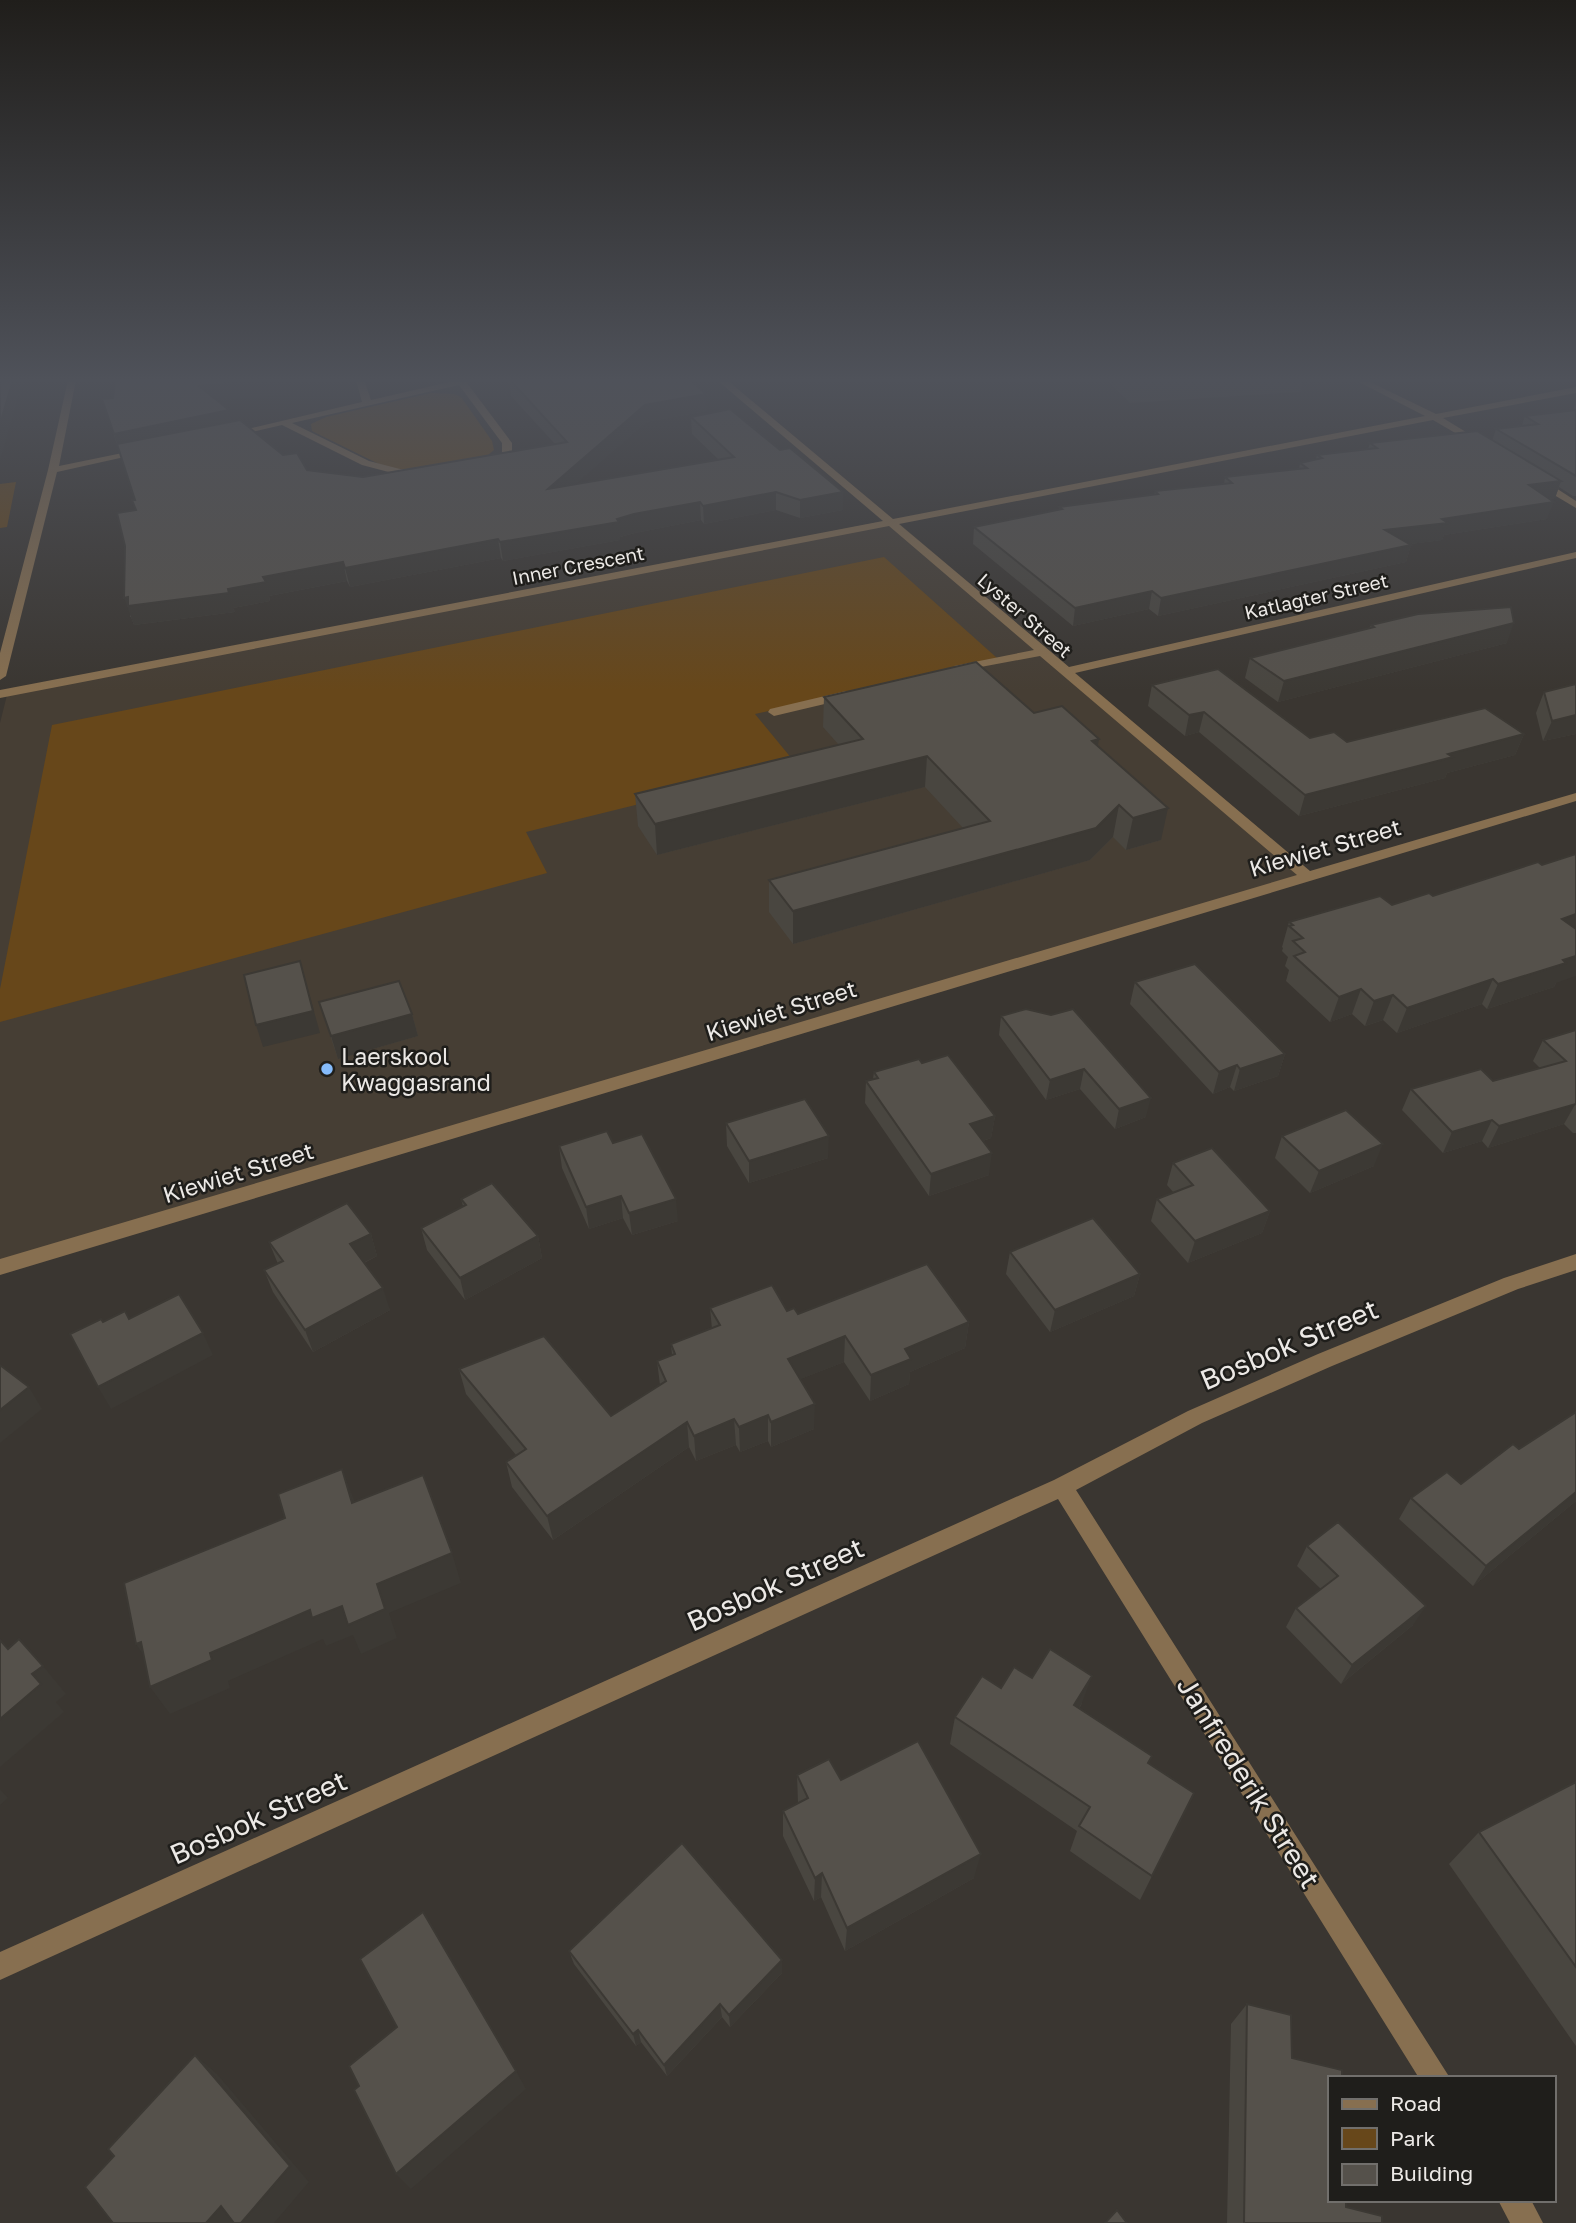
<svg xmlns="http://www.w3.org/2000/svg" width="1576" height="2223" viewBox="0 0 1576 2223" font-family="'Golos Text',sans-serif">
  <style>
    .built { fill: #463e34 }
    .green { fill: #67471a }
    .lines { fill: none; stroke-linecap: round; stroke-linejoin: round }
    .street { fill: #876f50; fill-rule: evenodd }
    .wall { fill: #494640 }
    .shaded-wall { fill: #3c3934 }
    .building { fill: #55514b; stroke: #3c3934; stroke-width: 2 }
    .poi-dot { fill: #85bbfb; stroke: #1f1e1b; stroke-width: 2.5 }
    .labels { text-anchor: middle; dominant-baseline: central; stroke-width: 5; stroke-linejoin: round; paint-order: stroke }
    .far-street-label { font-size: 19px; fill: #ece9e6; stroke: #1f1e1b }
    .street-label { font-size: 23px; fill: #ece9e6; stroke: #1f1e1b }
    .poi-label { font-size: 23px; fill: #ece9e6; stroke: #1f1e1b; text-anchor: start }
    .near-street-label { font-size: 28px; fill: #ece9e6; stroke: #1f1e1b }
  </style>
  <rect width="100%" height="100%" fill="#3a3631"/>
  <polygon class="built" points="894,519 1310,872 0,1265 0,723 8,691"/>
  <g class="green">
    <polygon points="431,393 454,394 461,397 492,441 494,450 488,455 471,461 399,470 385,467 312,431 311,424 326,417"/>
    <polygon points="16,482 7,527 0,528 0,484"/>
    <polygon points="884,557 997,658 755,714 797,765 526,832 547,873 0,1022 0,989 52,725"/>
  </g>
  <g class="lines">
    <g class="street">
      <polygon points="68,380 76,380 59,466 142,449 147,452 57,472 6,676 0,680 0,653 48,470"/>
      <polygon points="356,380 364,380 371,400 458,380 474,380 467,383 512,443 512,454 491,464 485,464 485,460 502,453 502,443 459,385 292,423 369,461 400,469 419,471 419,475 400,475 362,465 282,425 231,437 226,434 362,402"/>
      <polygon points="717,380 727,380 893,519 1425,416 1355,380 1366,380 1436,414 1576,387 1576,393 1443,418 1484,443 1484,447 1481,448 1433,420 899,524 1069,667 1576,552 1576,558 1075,673 1310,871 1576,793 1576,801 0,1275 0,1259 1297,875 1040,656 954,672 954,666 1034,650 889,526 0,698 0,690 883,521"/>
      <polygon points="1534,479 1542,479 1576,501 1576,508 1534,483"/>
      <polygon points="846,691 852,695 850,698 774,716 768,712 770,709"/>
      <polygon points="1576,1254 1576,1270 1518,1289 1332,1366 1202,1423 1076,1490 1450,2078 1419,2078 1058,1499 0,1980 0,1952 1054,1480 1188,1411 1318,1354 1504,1278"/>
      <polygon points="1498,2200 1531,2200 1543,2223 1510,2223"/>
    </g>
  </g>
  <g class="wall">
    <polygon points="115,380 290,380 290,394 216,400 231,421 283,455 307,470 363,477 555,444 511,396 509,380 691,380 707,411 646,422 575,484 719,460 692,434 691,417 780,450 843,492 843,510 800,518 776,510 704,524 701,520 635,533 620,537 620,540 503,561 501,558 350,587 347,581 269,596 270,601 233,608 235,612 134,625 131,617 130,617 136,510 135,500 102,399 113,398"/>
    <polygon points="1107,380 1354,380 1354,382 1300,392 1130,403"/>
    <polygon points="1576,401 1576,496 1573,496 1559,487 1555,498 1549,499 1547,519 1444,535 1442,540 1410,544 1411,545 1406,562 1158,616 1149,609 1073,626 973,544 974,527 1059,510 1059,507 1154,495 1155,491 1224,484 1225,477 1299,469 1300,463 1316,459 1317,455 1368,449 1370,443 1492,441 1496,429 1522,425 1525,416 1573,411"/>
    <polygon points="1371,625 1507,643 1278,702 1245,678 1250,658 1369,629"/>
    <polygon points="1576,684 1576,734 1543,741 1536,713 1544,692"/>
    <polygon points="1152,685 1310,738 1347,742 1524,734 1515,755 1447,773 1445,778 1299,816 1199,732 1185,736 1148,706"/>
    <polygon points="824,697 1034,713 1098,747 1161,840 1126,850 1113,837 1090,860 793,944 769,912 769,880 963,828 925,787 657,855 638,826 635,794 839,745 823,727"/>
    <polygon points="1392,905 1556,983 1554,987 1487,1009 1482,1004 1397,1033 1383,1020 1365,1026 1352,1014 1330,1022 1286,981 1289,970 1285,966 1288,957 1282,951 1283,948 1282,947 1289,922"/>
    <polygon points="1135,982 1285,1054 1278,1076 1234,1091 1230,1087 1213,1094 1130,1004"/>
    <polygon points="319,1002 412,1014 418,1036 338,1059"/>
    <polygon points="1026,1009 1146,1117 1115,1129 1080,1089 1046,1100 999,1035 1001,1016"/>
    <polygon points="1576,1030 1576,1133 1573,1133 1564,1124 1488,1148 1482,1141 1443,1153 1402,1110 1411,1089 1493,1081 1540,1068 1533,1061 1543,1040"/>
    <polygon points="922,1063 995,1116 991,1138 983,1141 989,1175 929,1196 865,1103 866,1081 873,1079 874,1072"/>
    <polygon points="726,1123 828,1158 749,1183 727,1146"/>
    <polygon points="1282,1136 1374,1166 1310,1193 1275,1158"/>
    <polygon points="613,1143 678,1221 632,1235 623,1218 589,1229 562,1168 559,1146"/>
    <polygon points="1173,1163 1270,1211 1262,1233 1188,1263 1151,1221 1157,1199 1174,1193 1167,1185"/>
    <polygon points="461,1199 538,1236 542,1258 465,1300 427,1250 421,1228 463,1206"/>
    <polygon points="371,1234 377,1256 364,1263 390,1310 313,1352 273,1292 264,1270 278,1264 269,1242"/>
    <polygon points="1010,1252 1140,1274 1134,1296 1050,1332 1006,1274"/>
    <polygon points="710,1308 787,1311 798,1314 969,1322 965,1348 910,1372 909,1384 870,1401 844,1362 800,1379 814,1429 771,1447 768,1441 740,1452 736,1445 696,1461 689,1447 553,1540 512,1487 506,1462 516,1455 466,1394 459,1369 611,1416 660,1385 657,1361 672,1355 671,1344 712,1329"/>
    <polygon points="1519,1449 1576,1501 1473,1586 1399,1519 1411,1498 1461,1484"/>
    <polygon points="1307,1546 1413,1625 1341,1684 1286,1627 1296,1608 1321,1589 1297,1566"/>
    <polygon points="1032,1678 1082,1703 1079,1709 1149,1764 1152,1876 1140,1900 1070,1851 1077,1831 950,1744 955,1717 1001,1688"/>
    <polygon points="797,1775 841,1780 974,1878 845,1951 821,1897 814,1901 783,1836 783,1811 798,1803"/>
    <polygon points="1576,1782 1576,2046 1449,1864 1479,1832"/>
    <polygon points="569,1951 782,1973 730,2027 722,2017 667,2076 641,2042 636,2046 574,1964"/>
    <polygon points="1247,2004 1292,2058 1346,2207 1382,2223 1227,2223 1231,2024"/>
  </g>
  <g class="shaded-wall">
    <polygon points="13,380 23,380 0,461 0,424"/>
    <polygon points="262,380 290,380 290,394 203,402 199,386"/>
    <polygon points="1303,380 1354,380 1354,382 1300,392"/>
    <polygon points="706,394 707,411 646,422 550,507 548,489 645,405"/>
    <polygon points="229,410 233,427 119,451 114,434"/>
    <polygon points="1561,481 1555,498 1523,502 1529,485"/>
    <polygon points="776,492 776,510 704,524 703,506"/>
    <polygon points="843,492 843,510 800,518 800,500"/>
    <polygon points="700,502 701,520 635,533 620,537 620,540 503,561 500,542 634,514"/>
    <polygon points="1554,502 1547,519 1444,535 1442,540 1380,548 1385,530 1442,519"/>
    <polygon points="498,539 501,558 350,587 345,568"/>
    <polygon points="1411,545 1406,562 1158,616 1161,598"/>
    <polygon points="343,562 347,581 269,596 270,601 233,608 235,612 134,625 124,598 228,589 263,577"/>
    <polygon points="1152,591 1149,609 1073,626 1075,608"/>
    <polygon points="1514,623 1507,643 1278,702 1284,681"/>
    <polygon points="1204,712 1199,732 1185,736 1189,715"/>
    <polygon points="1576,715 1576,734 1543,741 1552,721"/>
    <polygon points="1524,734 1515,755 1447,773 1445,778 1299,816 1305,795 1448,754"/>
    <polygon points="1099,739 1094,770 1092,741"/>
    <polygon points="927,756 925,787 657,855 655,824"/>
    <polygon points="1119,805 1113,837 1090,860 793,944 793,911"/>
    <polygon points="1168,808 1161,840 1126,850 1133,818"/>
    <polygon points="1576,901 1576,935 1562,919"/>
    <polygon points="1576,956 1576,976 1556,983 1554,987 1487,1009 1498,984"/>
    <polygon points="300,961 320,1033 263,1047 256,1025"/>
    <polygon points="1493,979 1482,1004 1397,1033 1407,1008"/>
    <polygon points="1361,989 1352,1014 1330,1022 1339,997"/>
    <polygon points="1393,995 1383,1020 1365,1026 1374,1001"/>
    <polygon points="412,1014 418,1036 338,1059 331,1036"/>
    <polygon points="1285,1054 1278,1076 1234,1091 1240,1069"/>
    <polygon points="1237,1065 1230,1087 1213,1094 1219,1072"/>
    <polygon points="1084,1069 1080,1089 1046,1100 1050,1080"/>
    <polygon points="1151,1098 1146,1117 1115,1129 1119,1109"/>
    <polygon points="1576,1103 1564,1124 1488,1148 1499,1126"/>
    <polygon points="995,1116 991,1138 968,1146 970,1124"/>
    <polygon points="1492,1120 1482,1141 1443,1153 1452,1132"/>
    <polygon points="829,1136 828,1158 749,1183 749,1161"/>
    <polygon points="1383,1144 1374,1166 1310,1193 1319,1171"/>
    <polygon points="992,1153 989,1175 929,1196 931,1174"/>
    <polygon points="621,1196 623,1218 589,1229 586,1207"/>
    <polygon points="676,1199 678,1221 632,1235 629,1213"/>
    <polygon points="1270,1211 1262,1233 1188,1263 1195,1241"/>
    <polygon points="371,1234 377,1256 357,1266 350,1244"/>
    <polygon points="538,1236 542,1258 465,1300 460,1278"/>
    <polygon points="1140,1274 1134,1296 1050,1332 1055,1310"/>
    <polygon points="383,1288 390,1310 313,1352 305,1330"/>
    <polygon points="969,1322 965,1348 910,1372 909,1384 870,1401 871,1375 905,1349"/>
    <polygon points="203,1333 213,1355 111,1409 98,1387"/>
    <polygon points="845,1336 844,1362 788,1384 788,1359"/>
    <polygon points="29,1387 42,1409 0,1443 0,1410"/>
    <polygon points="815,1404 814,1429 771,1447 771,1422"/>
    <polygon points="768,1415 768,1441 740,1452 739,1427"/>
    <polygon points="734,1419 736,1445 696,1461 694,1436"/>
    <polygon points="687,1422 689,1447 553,1540 547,1516"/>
    <polygon points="342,1469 354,1500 365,1533 352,1503"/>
    <polygon points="1576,1492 1576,1501 1473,1586 1486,1566"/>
    <polygon points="452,1553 461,1583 389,1613 397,1638 361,1654 353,1635 326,1646 323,1639 228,1681 230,1688 170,1714 150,1687 210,1653 310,1610 377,1584"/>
    <polygon points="1426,1606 1413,1625 1341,1684 1352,1665"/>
    <polygon points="141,1642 155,1672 136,1644"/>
    <polygon points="43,1666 66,1694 56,1702 64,1712 0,1767 0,1719 32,1674"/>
    <polygon points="1092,1676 1082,1703 1065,1732 1074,1705"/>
    <polygon points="0,1789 8,1798 0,1805"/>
    <polygon points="981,1854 974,1878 845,1951 847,1928"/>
    <polygon points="822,1873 821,1897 814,1901 815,1878"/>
    <polygon points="782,1960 782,1973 730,2027 729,2015"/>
    <polygon points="720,2004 722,2017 667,2076 664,2065"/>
    <polygon points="638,2030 641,2042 636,2046 633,2034"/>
    <polygon points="195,2055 217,2074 309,2182 274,2223 241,2223"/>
    <polygon points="516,2071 526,2089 411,2189 396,2174"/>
    <polygon points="221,2206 240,2223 206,2223"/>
  </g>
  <g class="building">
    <polygon points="0,380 13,380 0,424"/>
    <polygon points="115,380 262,380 199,386 229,410 114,434 102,399 113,398"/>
    <polygon points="510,380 691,380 706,394 645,405 548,489 734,457 691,417 730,409 780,450 790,448 843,492 800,500 776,492 703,506 700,502 634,514 617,519 619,522 500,542 498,539 345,568 343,562 263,577 266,582 228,589 229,593 128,606 128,597 124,598 125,546 117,513 136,510 132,500 135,500 117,444 240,420 283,455 297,453 307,470 363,477 567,442"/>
    <polygon points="1576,410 1576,476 1496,429 1538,424 1525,416"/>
    <polygon points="1477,431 1561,481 1529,485 1554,502 1442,519 1448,523 1385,530 1411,545 1161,598 1152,591 1075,608 974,527 1062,509 1059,507 1158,494 1155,491 1232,483 1225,477 1307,468 1300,463 1322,458 1317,455 1377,448 1370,443"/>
    <polygon points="1511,607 1514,623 1284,681 1250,658 1374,627 1371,625 1418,614"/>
    <polygon points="976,662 1034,713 1062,706 1099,739 1092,741 1168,808 1133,818 1119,805 1096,828 793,911 769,880 990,821 927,756 655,824 635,794 863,739 824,697"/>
    <polygon points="1218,669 1310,738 1334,732 1347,742 1485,708 1524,734 1448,754 1453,757 1305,795 1204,712 1189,715 1152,685"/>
    <polygon points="1576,684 1576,715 1552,721 1544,692"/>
    <polygon points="1576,854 1576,914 1562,919 1576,929 1576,956 1563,960 1566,963 1498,984 1493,979 1407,1008 1393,995 1374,1001 1361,989 1339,997 1294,956 1305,952 1293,941 1303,938 1289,926 1293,925 1289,922 1380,896 1392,905 1429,893 1433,896 1538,862 1542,865"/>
    <polygon points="300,961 313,1011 256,1025 244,975"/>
    <polygon points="1195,964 1285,1054 1240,1069 1237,1065 1219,1072 1135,982"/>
    <polygon points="399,981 412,1014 331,1036 319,1002"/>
    <polygon points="1026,1009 1051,1015 1073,1009 1151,1098 1119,1109 1084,1069 1050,1080 1001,1016"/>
    <polygon points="1576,1030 1576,1104 1499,1126 1492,1120 1452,1132 1411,1089 1481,1069 1493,1081 1566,1061 1543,1040"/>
    <polygon points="948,1055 995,1116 970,1124 992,1153 931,1174 866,1081 878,1078 874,1072 919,1059 922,1063"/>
    <polygon points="805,1099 829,1136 749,1161 726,1123"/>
    <polygon points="1346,1110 1383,1144 1319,1171 1282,1136"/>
    <polygon points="607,1131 613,1143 642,1134 676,1199 629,1213 621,1196 586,1207 559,1146"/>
    <polygon points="1212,1148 1270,1211 1195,1241 1157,1199 1193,1185 1173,1163"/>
    <polygon points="492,1183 538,1236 460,1278 421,1228 466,1205 461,1199"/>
    <polygon points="347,1203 371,1234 350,1244 383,1288 305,1330 264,1270 283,1261 269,1242"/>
    <polygon points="1093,1218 1140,1274 1055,1310 1010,1252"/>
    <polygon points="927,1264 969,1322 905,1349 911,1359 871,1375 845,1336 788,1359 815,1404 771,1422 768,1415 739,1427 734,1419 694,1436 687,1422 547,1516 506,1462 526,1449 459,1369 544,1336 611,1416 666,1381 657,1361 675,1354 671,1344 720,1325 710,1308 772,1285 787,1311 794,1308 798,1314"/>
    <polygon points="179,1294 203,1333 98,1387 70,1334 101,1319 103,1322 125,1311 129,1319"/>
    <polygon points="0,1365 29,1387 0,1410"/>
    <polygon points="1576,1412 1576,1492 1486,1566 1411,1498 1447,1472 1461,1484 1513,1444 1519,1449"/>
    <polygon points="342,1469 352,1503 423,1475 452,1553 377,1584 385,1609 348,1625 342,1606 312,1618 310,1610 210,1653 212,1660 150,1687 141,1642 136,1644 124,1583 285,1518 278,1494"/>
    <polygon points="1338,1522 1426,1606 1352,1665 1296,1608 1338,1576 1307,1546"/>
    <polygon points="19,1639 43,1666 32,1674 41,1684 0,1719 0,1640 8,1649"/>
    <polygon points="1050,1649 1092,1676 1074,1705 1152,1756 1148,1763 1194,1793 1152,1876 1079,1826 1090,1807 955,1717 982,1676 1001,1688 1014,1667 1032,1678"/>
    <polygon points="918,1741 981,1854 847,1928 822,1873 815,1878 783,1811 808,1798 797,1775 829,1759 841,1780"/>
    <polygon points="1576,1782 1576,1967 1479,1832"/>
    <polygon points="682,1843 782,1960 729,2015 720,2004 664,2065 638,2030 633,2034 569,1951"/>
    <polygon points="423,1912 516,2071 396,2174 354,2090 359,2086 349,2066 397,2027 360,1959"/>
    <polygon points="1247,2004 1291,2015 1292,2058 1342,2070 1342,2078 1329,2078 1329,2200 1346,2200 1346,2207 1382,2216 1382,2223 1244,2223"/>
    <polygon points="195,2055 290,2166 241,2223 234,2223 221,2206 206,2223 113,2223 85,2187 114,2156 108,2149"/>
    <polygon points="1117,2210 1127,2223 1105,2223"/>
  </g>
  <linearGradient id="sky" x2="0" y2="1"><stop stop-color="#201e1b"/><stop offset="0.55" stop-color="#4f525a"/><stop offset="1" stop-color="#4f525a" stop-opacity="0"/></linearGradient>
  <rect width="1576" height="691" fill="url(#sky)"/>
  <circle class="poi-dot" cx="327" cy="1069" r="7"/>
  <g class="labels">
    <g class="far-street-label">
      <text transform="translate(578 565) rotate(-11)">Inner Crescent</text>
      <text transform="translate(1316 596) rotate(-13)">Katlagter Street</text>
      <text transform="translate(1025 615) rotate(41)">Lyster Street</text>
    </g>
    <g class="street-label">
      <text transform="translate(1325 847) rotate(-16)">Kiewiet Street</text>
      <text transform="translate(781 1010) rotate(-17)">Kiewiet Street</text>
      <text transform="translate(238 1172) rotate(-17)">Kiewiet Street</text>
    </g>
    <g class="poi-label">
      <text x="341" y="1056">Laerskool<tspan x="341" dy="26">Kwaggasrand</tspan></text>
    </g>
    <g class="near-street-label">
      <text transform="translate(1289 1344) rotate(-23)">Bosbok Street</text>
      <text transform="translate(775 1584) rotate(-24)">Bosbok Street</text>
      <text transform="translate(1249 1782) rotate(58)">Janfrederik Street</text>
      <text transform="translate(258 1817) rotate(-24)">Bosbok Street</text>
    </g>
  </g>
  <rect x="1328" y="2076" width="228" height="126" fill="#1f1e1b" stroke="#716f6c" stroke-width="2"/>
  <rect x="1342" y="2099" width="35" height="10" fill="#876f50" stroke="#716f6c" stroke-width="2"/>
  <text x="1390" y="2111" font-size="21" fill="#ece9e6">Road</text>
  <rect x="1342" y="2128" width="35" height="21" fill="#67471a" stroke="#716f6c" stroke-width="2"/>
  <text x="1390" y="2146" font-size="21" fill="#ece9e6">Park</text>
  <rect x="1342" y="2164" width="35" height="21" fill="#55514b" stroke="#716f6c" stroke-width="2"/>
  <text x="1390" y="2181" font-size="21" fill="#ece9e6">Building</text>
</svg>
